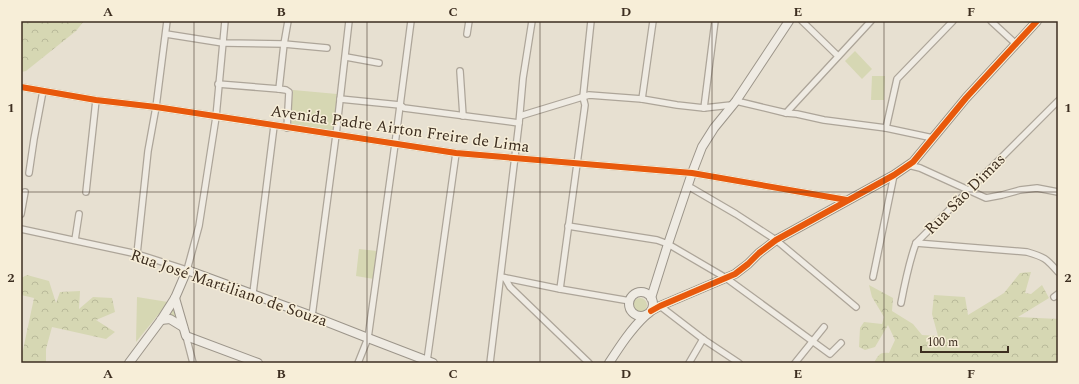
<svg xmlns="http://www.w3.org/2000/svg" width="1079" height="384" viewBox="0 0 1079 384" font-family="Spectral,serif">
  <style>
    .green { fill: #d6d7b3 }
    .forest { fill: url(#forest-crowns) }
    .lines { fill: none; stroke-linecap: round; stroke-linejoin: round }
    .street-casing { stroke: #ada599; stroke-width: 8 }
    .secondary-casing { stroke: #9c958a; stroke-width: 10 }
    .street { stroke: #efebe3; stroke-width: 5.5 }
    .secondary { stroke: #efebe3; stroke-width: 8 }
    .cycleway-casing { stroke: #f7eed8; stroke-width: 8 }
    .cycleway { stroke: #e8590c; stroke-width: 6 }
    .grid { fill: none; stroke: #3d2e20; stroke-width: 1; stroke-opacity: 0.55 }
    .labels { text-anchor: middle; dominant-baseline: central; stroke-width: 3; stroke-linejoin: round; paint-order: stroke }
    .street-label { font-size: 16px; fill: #3d2e20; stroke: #f7eed8 }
    .neatline { fill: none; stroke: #3d2e20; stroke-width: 1.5 }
    .grid-label { font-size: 13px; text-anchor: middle; font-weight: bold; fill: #3d2e20 }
  </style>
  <defs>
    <pattern id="forest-crowns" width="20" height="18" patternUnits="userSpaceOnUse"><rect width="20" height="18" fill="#d6d7b3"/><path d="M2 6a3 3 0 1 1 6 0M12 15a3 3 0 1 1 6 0" fill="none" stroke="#b9b99a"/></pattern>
  </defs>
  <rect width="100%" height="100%" fill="#e7e0d1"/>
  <g class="green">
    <polygon points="855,51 872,69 862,79 845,61"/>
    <polygon points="872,76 885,76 884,100 871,100"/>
    <polygon points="293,90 337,94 334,131 290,126"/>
    <polygon points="359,249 377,251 374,279 356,276"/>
    <polygon points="137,297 168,302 175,308 177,317 170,316 173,309 162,310 136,342"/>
    <circle cx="640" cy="305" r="7"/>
  </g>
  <g class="forest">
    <polygon points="21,21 84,21 76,31 26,71 21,72"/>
    <path d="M1031,272L1025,293L1031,294L1042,285L1049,298L1018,317L1058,319V363H874C878,355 880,352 889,353L895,340L888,325L875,347L865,350L859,347L860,328L864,322L882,324L884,317L872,297L869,285L893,298L892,311L913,324L922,335L938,336L932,314L934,295L965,297L968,315L1004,293L1020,273Z"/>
    <polygon points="27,275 49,281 56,303 60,292 80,291 79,309 93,297 112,298 115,312 96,320 115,332 106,339 52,327 46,349 46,363 21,363 21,352 23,350 34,298 21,295 21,278"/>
  </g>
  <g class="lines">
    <g class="street-casing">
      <g id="street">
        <polyline points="802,21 838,56"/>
        <polyline points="991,21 1016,44"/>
        <polyline points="166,34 223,43 284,44 327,48"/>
        <polyline points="467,34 469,21"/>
        <polyline points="346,57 379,63"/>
        <polyline points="460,71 463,116"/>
        <polyline points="218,84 279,89"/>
        <polyline points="21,87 96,100 156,107 456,153 692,173 847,200"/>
        <polyline points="340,99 400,105 404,108 519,123"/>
        <polyline points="642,99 653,21"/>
        <polyline points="736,101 786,113 797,114 824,120 886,128 933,138"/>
        <polyline points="704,108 715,21"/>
        <polyline points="786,113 871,21"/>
        <polyline points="520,116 589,95 642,99 677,105 704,108 731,105"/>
        <polyline points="287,128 289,92 286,90 279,89 284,44 288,21"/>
        <polyline points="886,128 897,79 953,21"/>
        <polyline points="908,165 920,168 986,198 1002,195 1020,190 1037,188 1058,192"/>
        <polyline points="29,173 34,139 43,91"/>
        <polyline points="688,186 736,214 776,240 856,307"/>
        <polyline points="86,192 96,100"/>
        <polyline points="21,214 25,192"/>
        <polyline points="568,226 657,240 668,244 726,278 830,354 841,343"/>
        <polyline points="21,229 137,254 187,270 199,226 216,117 225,21"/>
        <polyline points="75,240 79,214"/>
        <path d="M916,243L1027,252C1044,257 1046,258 1058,272"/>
        <polyline points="137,254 148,151 156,107 167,21"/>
        <polyline points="501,277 560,289 630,301"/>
        <polyline points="873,277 894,175"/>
        <polyline points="505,278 510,287 589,363"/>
        <polyline points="560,289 585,105 583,97 591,21"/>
        <polyline points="253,293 274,126"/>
        <polyline points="1054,297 1058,294"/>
        <path d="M901,303C905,282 909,262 916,243L1058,101"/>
        <polyline points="660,306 703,339 739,363"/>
        <polyline points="312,316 336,135 349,21"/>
        <polyline points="186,336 193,363"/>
        <polyline points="427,361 456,153"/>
        <polyline points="358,363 368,338 395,144 411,21"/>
        <polyline points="490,363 519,123 523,78 532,21"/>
        <polyline points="689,363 703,339"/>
        <polyline points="795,363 824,327"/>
      </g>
    </g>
    <g class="secondary-casing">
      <g id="secondary">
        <circle cx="641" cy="304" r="12"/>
        <polyline points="175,298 186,336 258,363"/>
        <polyline points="651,298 668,244 692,173 702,147 714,128 736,101 789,21"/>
        <polyline points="651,311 660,306 735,274 748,264 759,253 776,240 894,175 913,162 966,98 1037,21"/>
        <polyline points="161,320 170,319 183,327"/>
        <polyline points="129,363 161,320 175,298 187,270 312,316 368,338 433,363"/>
        <path d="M609,363C620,346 631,329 646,315"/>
      </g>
    </g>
    <use href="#street" class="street"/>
    <use href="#secondary" class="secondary"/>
    <g class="cycleway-casing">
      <g id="cycleway">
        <polyline points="21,87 96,100 156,107 456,153 692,173 847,200"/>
        <polyline points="651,311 660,306 735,274 748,264 759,253 776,240 894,175 913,162 966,98 1037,21"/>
      </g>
    </g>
    <use href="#cycleway" class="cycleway"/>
  </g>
  <path class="grid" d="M194,21V363M367,21V363M540,21V363M712,21V363M884,21V363M21,192H1058"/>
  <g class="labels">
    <g class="street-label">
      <text transform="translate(400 129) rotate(8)">Avenida Padre Airton Freire de Lima</text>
      <text transform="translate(965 194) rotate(-45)">Rua São Dimas</text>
      <text transform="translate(229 288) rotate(19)">Rua José Martiliano de Souza</text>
    </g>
  </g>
  <rect width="1079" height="384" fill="none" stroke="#f7eed8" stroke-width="44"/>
  <path d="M921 346v6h87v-6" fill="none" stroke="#3d2e20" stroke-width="2"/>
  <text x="927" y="346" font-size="12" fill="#3d2e20" stroke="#f7eed8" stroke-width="3" paint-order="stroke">100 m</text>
  <rect x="22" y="22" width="1035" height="340" class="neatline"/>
  <g class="grid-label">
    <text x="108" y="16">A</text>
    <text x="281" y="16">B</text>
    <text x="453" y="16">C</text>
    <text x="626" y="16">D</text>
    <text x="798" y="16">E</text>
    <text x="971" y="16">F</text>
    <text x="11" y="112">1</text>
    <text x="1068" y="112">1</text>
    <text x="11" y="282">2</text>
    <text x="1068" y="282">2</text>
    <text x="108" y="378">A</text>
    <text x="281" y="378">B</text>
    <text x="453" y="378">C</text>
    <text x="626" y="378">D</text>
    <text x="798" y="378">E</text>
    <text x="971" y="378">F</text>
  </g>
</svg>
